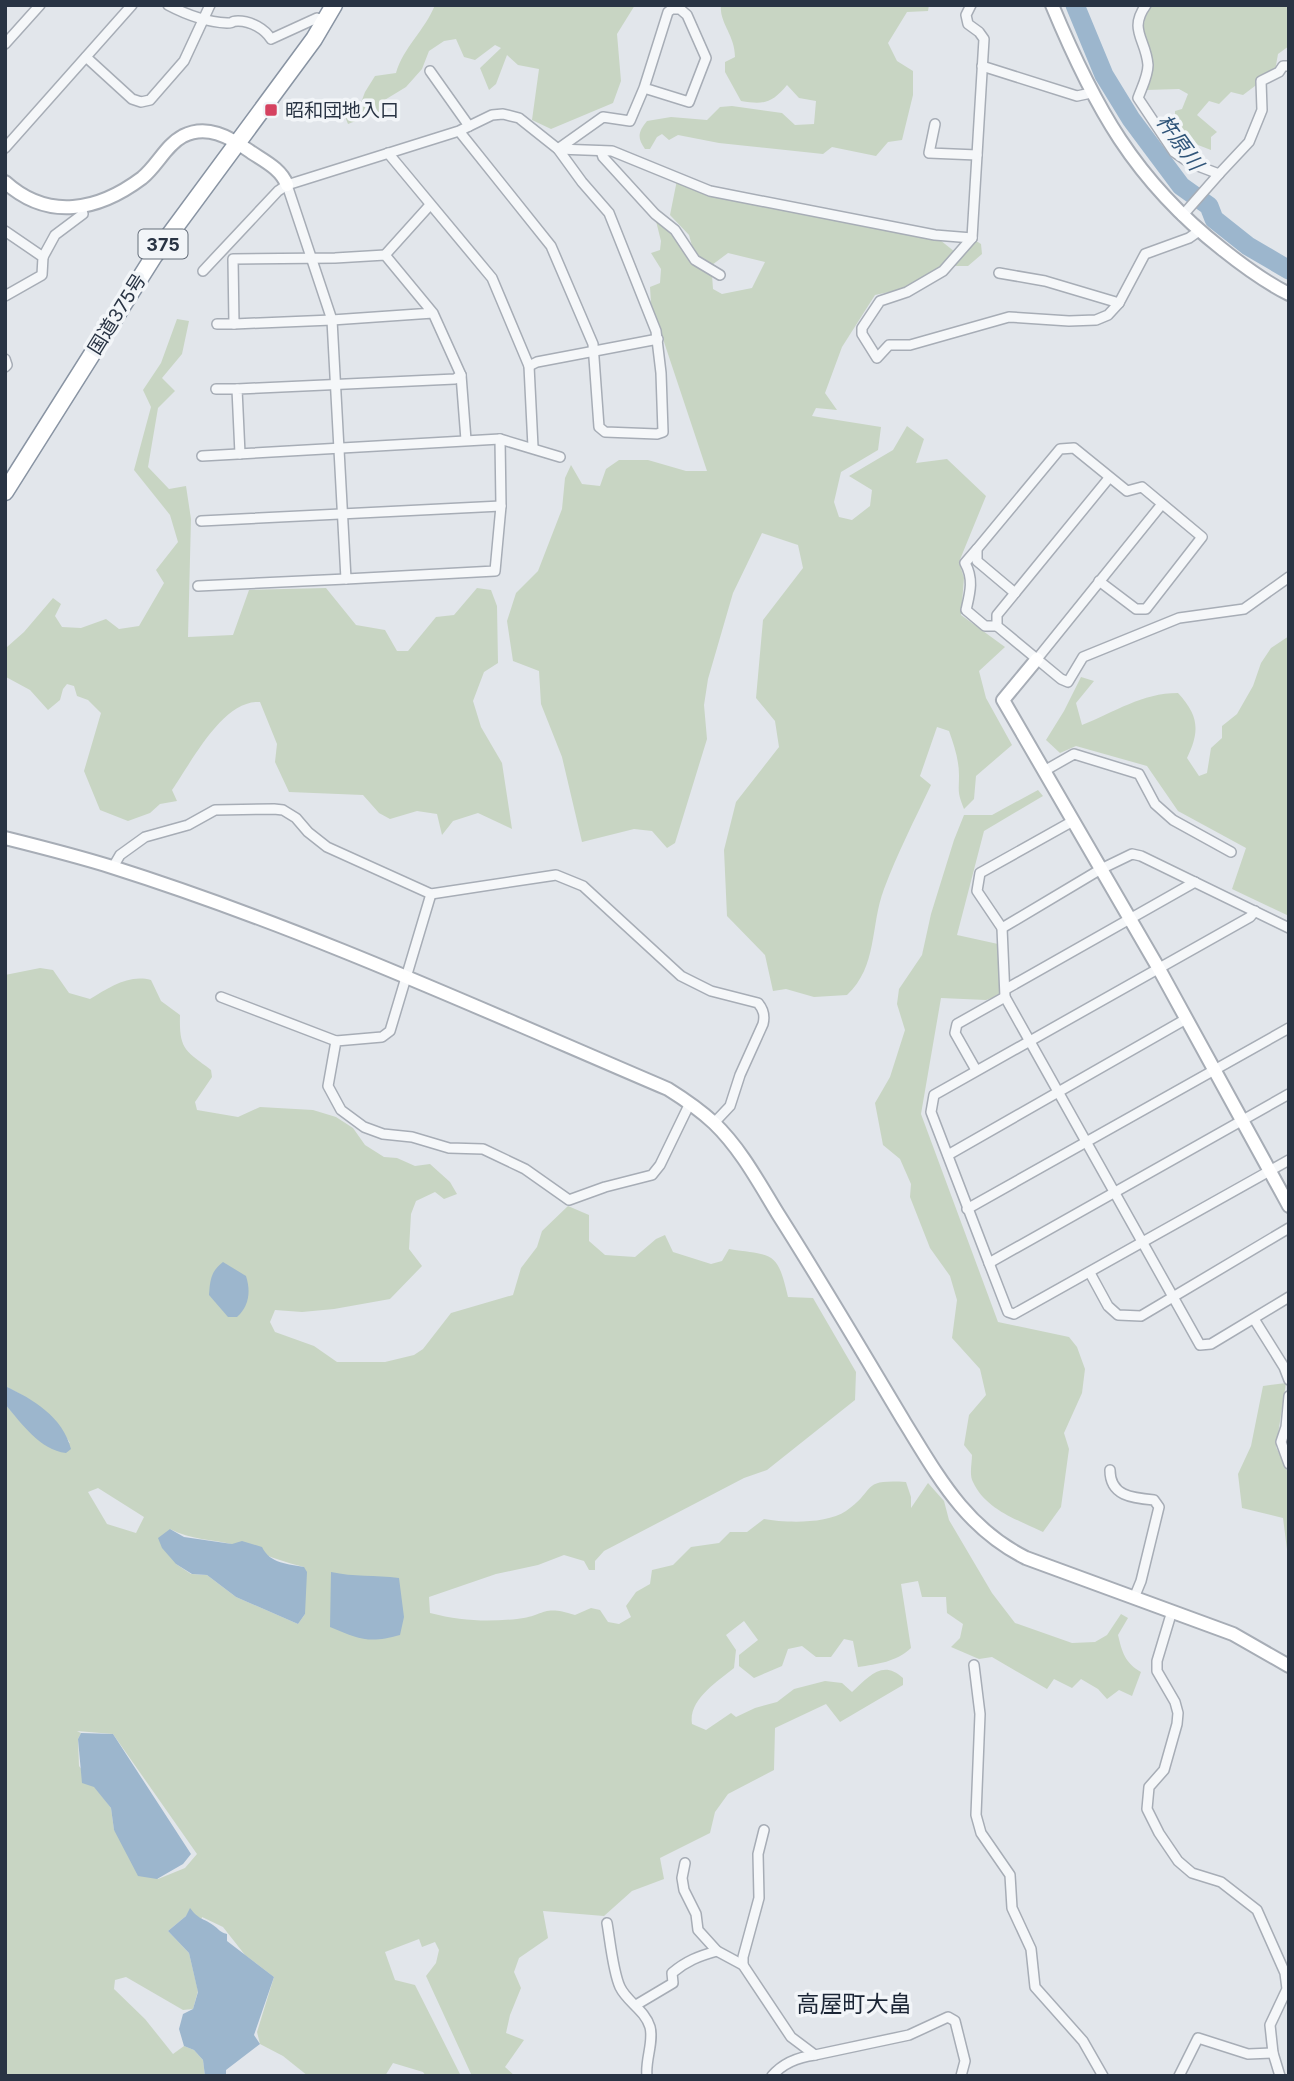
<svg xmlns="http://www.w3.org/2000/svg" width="1294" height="2081" viewBox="0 0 1294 2081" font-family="Inter,'Noto Sans JP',sans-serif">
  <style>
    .green { fill: #c8d5c3; fill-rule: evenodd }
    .water { fill: #9cb6cd }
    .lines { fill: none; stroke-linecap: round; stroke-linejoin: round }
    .river { stroke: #9cb6cd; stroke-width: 19 }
    .street-casing { stroke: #a7adb6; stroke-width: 12 }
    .secondary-casing { stroke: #a7adb6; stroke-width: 16 }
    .highway-casing { stroke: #8994a3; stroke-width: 19 }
    .street { stroke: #f5f7f9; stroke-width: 9 }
    .secondary { stroke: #fff; stroke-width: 12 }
    .highway { stroke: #fff; stroke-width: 16 }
    .poi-dot { fill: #d54260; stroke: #f2f5f8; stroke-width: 2.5 }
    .labels { text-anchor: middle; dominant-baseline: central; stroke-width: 7; stroke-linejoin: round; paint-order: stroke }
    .shield { fill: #f2f5f8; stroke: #656e7a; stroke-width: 2 }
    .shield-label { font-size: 18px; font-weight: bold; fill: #293444 }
    .poi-label { font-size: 19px; fill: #293444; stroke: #f2f5f8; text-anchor: start }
    .street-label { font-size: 19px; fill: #293444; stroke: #f2f5f8 }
    .water-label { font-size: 21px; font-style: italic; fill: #31567a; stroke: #f2f5f8 }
    .quarter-label { font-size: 23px; fill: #1b2535; stroke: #f2f5f8 }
  </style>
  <rect width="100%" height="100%" fill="#e2e6eb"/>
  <g class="green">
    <path d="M435,5H635L617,34L621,81L613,103L551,129L532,120L539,69L518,65L507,55L496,84L489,90L480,68L501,48L495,45L475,60L464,57L456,39L444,41L429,51L422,69L406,87L383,101L386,109L348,124L344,114L359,108L365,92L375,76L396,73C403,48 425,30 435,5Z"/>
    <path d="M721,5H929L928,11L907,12L888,43L897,61L913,71V95L902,140L888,142L876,156L832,147L823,154L719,143L678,135L669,140L662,134L657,137L650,149H645C637,138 638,132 647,121L671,117L707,120L720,107L732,106L782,113L795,125L814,124L816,101L799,98L787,85C772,103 764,105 741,101L725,72V62L735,57C735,35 719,23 721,5Z"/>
    <path d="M1153,5H1289V46L1278,54L1275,71L1243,95L1231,92L1219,104L1209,101L1197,115L1217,132L1211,137V150L1198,145L1175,126V111L1182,109L1188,94L1179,89L1146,90C1148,82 1154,71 1153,63C1150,39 1134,28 1153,5Z"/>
    <path d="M677,180L940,240L960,256L973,239L981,244L982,254L968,266H941L903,289L875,295L842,347L825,393L837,410L816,408L812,416L881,427L878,450L841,472L834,502L839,517L852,520L870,506L872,490L849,476L893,450L907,426L924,439L916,463L947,459L986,496L959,562L964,578L961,615L1005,647L979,671L986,698L1012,745L976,776L974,799L964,809C957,791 959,792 959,775C959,760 954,745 949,731L937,727L920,776L931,785C915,819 897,854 884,889C870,926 878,966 847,995L814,997L786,989L773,991L765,955L727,916L724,850L736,802L779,747L775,721L756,698L763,620L803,568L798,545L762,533L733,593L708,679L704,705L707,739L675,843L667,848L652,831L634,829L582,842L562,757L541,704L539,671L513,661L507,621L516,593L538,571L562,509L565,478L571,465L582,484L600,486L606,469L619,460H648L686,471H707L651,303L650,287L660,283L661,269L651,253L660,250L661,241L656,221L678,239L693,264L712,275L713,289L722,294L752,288L765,262L728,253L712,265L694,253L689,235L670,215Z"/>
    <path d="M177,319L189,321L182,354L162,378L175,391L158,408L148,467L169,489L186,486L191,519L188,637L233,635L249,590L326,588L356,625L385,630L397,651H408L436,617L454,615L477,588L491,590L497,606L498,663L484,672L473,701L481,727L502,763L512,829L478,813L453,821L442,835L437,814L417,811L390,819L379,813L363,795L289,792L275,762L277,744L260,702C223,699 191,763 172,790L177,801L160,804L150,813L128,821L100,810L84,771L101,713L88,700L77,696L74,686L67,684L63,689L60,700L48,710L30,690L6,677L7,647L24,632L53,598L61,604L55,616L62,627L81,628L106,619L119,629L139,626L164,583L156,570L178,542L170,515L134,470L151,407L143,390L161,363Z"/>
    <path d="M1289,636V916L1232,889L1246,848L1178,811L1147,766L1076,746L1060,753L1046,740L1064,711L1081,677L1094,681L1076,703L1082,725C1115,712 1142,693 1178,693C1199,716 1200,731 1187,758L1199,776L1207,773L1211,748L1222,738V726L1237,714L1253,686L1261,663L1271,648Z"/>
    <path d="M1038,790L1043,796L984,831L957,935L998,944L1000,995L986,1000L941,998L921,1114L998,1322L1069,1337L1077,1347L1085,1369L1082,1393L1064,1433L1069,1449L1061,1507L1043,1532C1018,1520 986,1510 973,1482C969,1475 972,1463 972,1455L964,1445L969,1415L986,1395L980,1369L952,1338L957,1300L950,1276L930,1248L910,1197L911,1184L900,1159L883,1145L875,1103L890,1077L905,1030L897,1004L899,989L922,955L931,914L954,840L964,815H992Z"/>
    <path d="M40,968L53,970L69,993L90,999C109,988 128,974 151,980L161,1001L180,1015C179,1050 185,1050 211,1070L212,1077L195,1102L197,1110L238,1117L260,1107L313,1110L336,1117L353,1128L365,1145L384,1157L397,1158L415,1166L430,1164L450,1182L457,1194L444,1199L435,1192L416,1201L411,1214L409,1249L422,1266L390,1299L334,1309L302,1312L275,1310L270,1322L275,1332L314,1346L337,1362H385L414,1355L423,1349L451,1313L513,1295L521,1268L537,1247L542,1231L568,1206L589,1215V1241L605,1255L635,1257L656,1239L665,1235L673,1252L711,1264L722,1261L729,1249C774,1256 777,1250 788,1297L813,1298L856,1372L855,1400L767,1470L744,1478L604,1551L595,1561V1570H589L584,1561L564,1555L538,1565L496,1574L429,1597L430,1613C461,1621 486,1622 517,1619C545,1616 542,1604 575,1615L591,1608L600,1610L608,1622L619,1624L631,1617L626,1606L636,1592L650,1584L652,1570L673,1565L691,1547L719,1543L730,1532H747L764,1519C786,1523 827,1524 846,1511C877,1490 859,1479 906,1482L911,1497V1508L928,1483L944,1501L949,1520L992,1593L1015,1623L1072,1643L1095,1642L1107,1635L1121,1614L1128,1618L1118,1635C1122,1652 1125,1663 1141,1672L1132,1696L1119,1690L1107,1699L1098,1689L1081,1679L1072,1688L1054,1679L1047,1689L992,1657L979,1659L951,1647L960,1638L963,1624L947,1613L946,1597H922L918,1581L901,1584L911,1648C896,1662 878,1664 858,1667L853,1641L844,1639L831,1657H816L802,1646L788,1649L782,1666L754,1678L739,1666V1655L758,1640L744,1621L726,1635L736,1650L734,1668C717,1682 688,1700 692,1724L706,1730L731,1713L736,1717L755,1708L777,1702L794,1689L825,1681L842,1683L852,1692C869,1677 882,1659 903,1678V1685L840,1722L826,1704L775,1728L774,1770L728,1794L715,1812L710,1833L660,1858L664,1879L632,1891L604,1916L543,1911L548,1938L519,1958L514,1972L521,1988L510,2015L506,2033L524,2040L505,2067L515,2076H472L426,1976L436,1963L439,1950L435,1942L422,1947L419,1939L385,1952L395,1980L415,1985L461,2076H426L423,2072L393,2063L385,2076H308L283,2056L260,2044L257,2032L274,1977L245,1955L223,1927L202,1917L201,1921L194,1914L186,1916L168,1931L189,1953L198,1991L193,2009L183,2010L126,1977L115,1980L114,1989L145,2019L173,2054L184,2046L194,2050L203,2060L205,2076H5V1404L25,1427L70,1443C51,1413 37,1402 5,1386V975ZM98,1488L144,1517L136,1533L107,1524L88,1492ZM170,1529C190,1540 213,1539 235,1545C260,1552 279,1561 304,1567L305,1614L298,1624L236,1597L207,1575L191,1574L176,1564ZM77,1731L113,1734L197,1854L185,1868L158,1879L114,1830L111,1808L79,1766L78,1739L81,1733Z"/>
    <polygon points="1286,1383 1276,1447 1289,1475 1289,1565 1283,1518 1242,1508 1238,1474 1251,1446 1263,1386"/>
  </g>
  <g class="water">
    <path d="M223,1262L246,1276C251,1292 249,1306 237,1317H228L209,1295C210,1280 211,1271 223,1262Z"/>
    <path d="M5,1386C33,1399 63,1417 71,1449L66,1453C40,1450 21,1423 5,1404Z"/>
    <path d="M170,1529L184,1537L232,1544L242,1541L262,1547C270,1564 289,1564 304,1567L307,1572L305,1614L298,1624L236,1597L207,1575L192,1574L176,1564L162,1548L158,1538Z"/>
    <path d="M331,1572C354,1577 375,1575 399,1578L404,1617L400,1635C369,1644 359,1639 330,1627Z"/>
    <polygon points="81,1733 113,1734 191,1854 183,1864 157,1879 138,1876 114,1830 111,1808 94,1787 82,1783 78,1739"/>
    <path d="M190,1908C199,1920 203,1918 213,1925C219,1929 219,1932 227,1934V1941L274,1977L254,2035L260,2044L226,2070V2076H205L203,2060L194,2050L184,2046L179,2029L183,2014L193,2009L198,1992L189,1953L168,1931L186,1916Z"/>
  </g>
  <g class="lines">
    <polyline class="river" points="1075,5 1104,75 1131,119 1181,186 1209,206 1214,219 1248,246 1289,270"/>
    <g class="street-casing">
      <g id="street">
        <path d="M168,5C185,14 207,22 227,23C236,23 229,21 238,21C251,21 265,29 271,39L317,18L325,20"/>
        <polyline points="971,5 966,15 968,24 979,32 984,39 972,238 943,271 907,292 880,301 862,328 862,334 877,358 889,345 910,345 1009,317 1069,321 1096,320 1108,315 1119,303 1145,254 1189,238 1199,231"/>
        <path d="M1146,5C1128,30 1146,39 1148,65C1148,76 1142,87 1138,98L1174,152L1190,163L1219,174L1182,216"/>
        <polyline points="5,44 40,5"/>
        <polyline points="86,57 132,99 141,102 150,100 184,61 210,5"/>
        <polyline points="982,66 1077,96 1091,93"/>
        <polyline points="430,71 469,126"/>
        <polyline points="935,124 929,153 977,155"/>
        <polyline points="5,148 132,5"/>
        <polyline points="558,149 612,151 710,191 935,235 972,238"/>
        <polyline points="558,149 603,117 630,121 644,88 668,12 672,9 680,9 687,15 706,58 689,102 644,88"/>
        <polyline points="601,151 603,157 655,214 675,230 695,260 720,275"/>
        <polyline points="388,153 492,278 529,366 533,447"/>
        <polyline points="1219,174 1249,142 1262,110 1261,81 1279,72 1283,66 1289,66"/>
        <polyline points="287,185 332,320 346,579 495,571 501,506 500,439"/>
        <polyline points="5,231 43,257 42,275 5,296"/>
        <polyline points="385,255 430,205"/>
        <polyline points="43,257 55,235 83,214 81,207"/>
        <polyline points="203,271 278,191 287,185 459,131 492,115 503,114 519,118 558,149 582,182 609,213 656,331 661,373 663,432 657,434 605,432 599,427 593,344 551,246 459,131"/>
        <polyline points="999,273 1045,281 1119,303"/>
        <polyline points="433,313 332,320 234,324 233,259 335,258 385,255 433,313 461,375 466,440"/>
        <polyline points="217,324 234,324"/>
        <polyline points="5,359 7,365 5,367"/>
        <polyline points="529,366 537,362 658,339"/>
        <polyline points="216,389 237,389"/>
        <polyline points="240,454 237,389 455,379 461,375"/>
        <polyline points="202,456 500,439 560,457"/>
        <polyline points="1109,478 997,615 997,626 1061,679 1068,682 1083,657 1179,618 1244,609 1289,577"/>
        <polyline points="201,521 501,506"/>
        <path d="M977,549L965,563C974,579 970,593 966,610L985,626H997"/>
        <polyline points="198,586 346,579"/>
        <polyline points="1015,593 977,561 977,549 1060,449 1074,448 1127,491 1142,487 1202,537 1146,609 1136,609 1099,581"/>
        <polyline points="1037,659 1162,504"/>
        <polyline points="1044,771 1074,754 1139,774 1155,804 1173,820 1231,852"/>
        <polyline points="1073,821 980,873 977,891 1002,928 1005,997 1200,1345 1211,1344 1289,1297"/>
        <path d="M113,867L120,855L145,837L188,825L215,810L274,809L283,810L296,818L308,832L327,847L431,894L556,875L583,886L681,976L711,991L758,1003C764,1010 765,1016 763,1024L740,1075L730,1106L714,1123"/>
        <polyline points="431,894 390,1031 382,1037 336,1041 328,1086 341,1110 364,1127 383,1134 412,1137 449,1148 483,1149 525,1169 569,1200 605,1187 652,1175 660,1165 690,1103"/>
        <polyline points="1255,911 1250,917 934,1095 931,1112 989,1263 1289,1094"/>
        <polyline points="1002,928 1101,869 1132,854 1141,856 1289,928"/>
        <polyline points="1006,989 1195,882"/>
        <polyline points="221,997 336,1041"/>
        <polyline points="976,1070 955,1033 957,1024 1005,997"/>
        <polyline points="948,1155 1186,1019"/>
        <polyline points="967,1209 1289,1028"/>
        <polyline points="989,1263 1008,1312 1014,1314 1289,1160"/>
        <polyline points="1090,1273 1108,1306 1118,1315 1141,1316 1289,1228"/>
        <polyline points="1254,1319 1284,1367 1289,1380"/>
        <polyline points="1289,1396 1286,1427 1281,1442 1289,1464"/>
        <path d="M1110,1470C1110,1496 1132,1498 1154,1500L1159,1507L1141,1581L1134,1598"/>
        <polyline points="1172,1611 1157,1661 1157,1671 1175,1702 1178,1713 1177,1724 1164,1770 1149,1787 1147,1809 1159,1833 1178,1861 1192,1873 1221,1882 1257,1910 1285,1973 1287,1989 1270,2025 1273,2053 1280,2076"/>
        <polyline points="974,1665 980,1714 976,1815 981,1833 1010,1875 1012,1908 1031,1949 1035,1987 1083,2041 1103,2076"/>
        <polyline points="685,1863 682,1878 684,1890 696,1914 698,1930 717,1951 743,1965 791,2037 815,2055 909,2035 948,2017 955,2021 965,2061 961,2076"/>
        <path d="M607,1923C610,1940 613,1972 620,1987C627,2002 645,2010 650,2027C654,2042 645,2060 647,2076"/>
        <polyline points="743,1965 743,1957 759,1898 758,1854 764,1830"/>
        <path d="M636,2005L673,1983L672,1973C686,1961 699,1956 717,1951"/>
        <path d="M772,2076C783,2063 799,2057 815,2055"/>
        <polyline points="1179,2076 1198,2038 1248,2054 1273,2053"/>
      </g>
    </g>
    <g class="secondary-casing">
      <g id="secondary">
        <path d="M1052,5C1094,106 1134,180 1222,249C1242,265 1265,282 1289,294"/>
        <path d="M5,182C48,221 98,211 142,178C157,166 166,145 183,136C207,124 229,137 248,150C262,160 281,168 287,185"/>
        <polyline points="1037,659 1003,700 1159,969 1289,1206"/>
        <path d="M5,838C41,847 77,856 112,867C302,927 485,1011 668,1089C684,1099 700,1110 714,1123C741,1149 759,1183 778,1214C822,1283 863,1353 905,1423C939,1478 966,1528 1026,1558L1233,1634L1289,1666"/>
      </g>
    </g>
    <g class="highway-casing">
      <polyline id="highway" points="5,492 154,256 314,39 334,5"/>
    </g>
    <use href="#street" class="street"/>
    <use href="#secondary" class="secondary"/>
    <use href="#highway" class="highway"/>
  </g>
  <rect class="poi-dot" x="264" y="103" width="14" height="14" rx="3.5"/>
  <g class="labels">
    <rect class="shield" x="138.5" y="229.5" width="49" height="29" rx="5"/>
    <g class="shield-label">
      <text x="163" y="244">375</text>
    </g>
    <g class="poi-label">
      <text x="285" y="110">昭和団地入口</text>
    </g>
    <g class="street-label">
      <text transform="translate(117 314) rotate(-58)">国道375号</text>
    </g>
    <g class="water-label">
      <text transform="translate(1180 142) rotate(54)">杵原川</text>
    </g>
    <g class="quarter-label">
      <text x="854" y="2004">高屋町大畠</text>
    </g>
  </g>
  <rect width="1294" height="2081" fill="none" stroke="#293444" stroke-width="14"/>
</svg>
